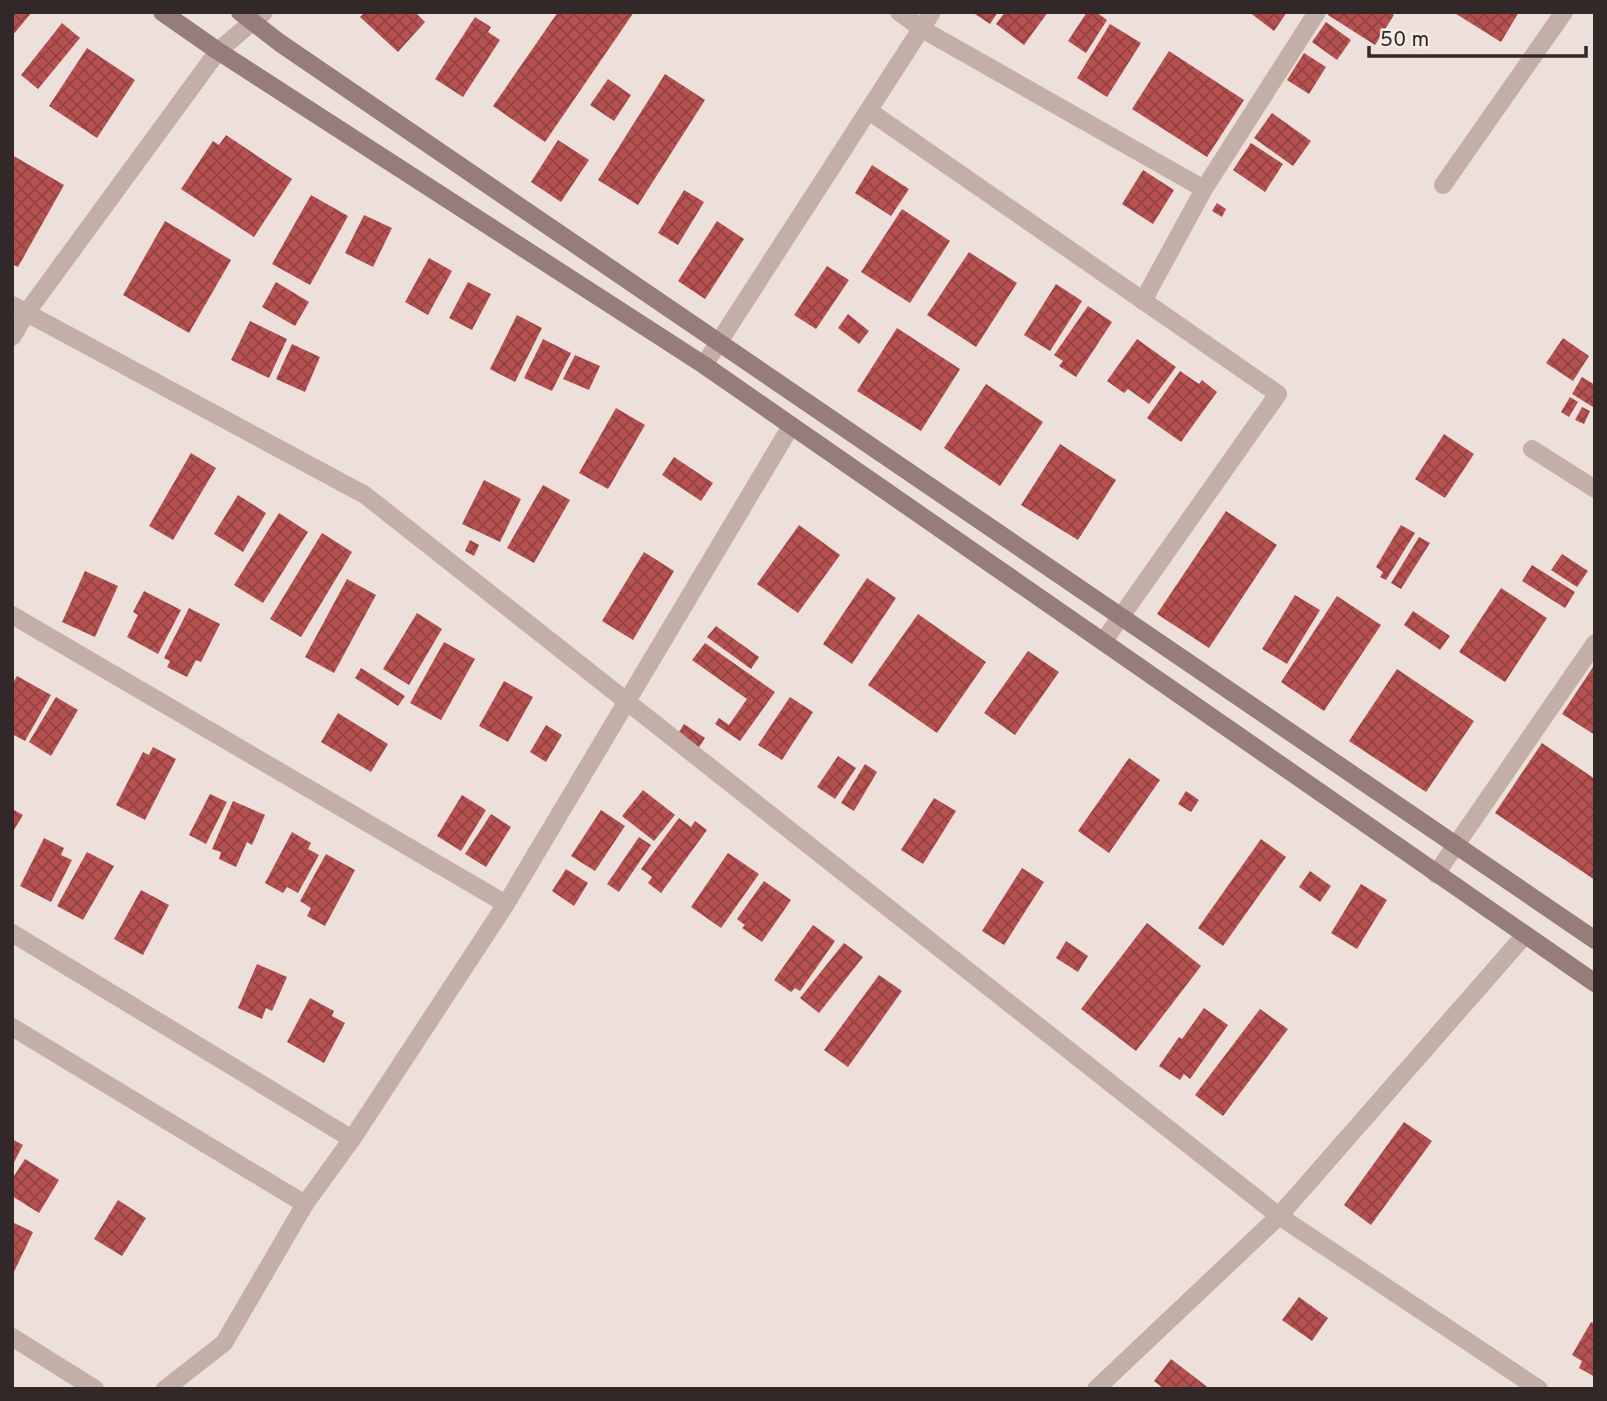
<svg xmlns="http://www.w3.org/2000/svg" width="1607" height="1401" viewBox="0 0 1607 1401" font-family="Overpass,sans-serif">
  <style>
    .building { fill: url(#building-cross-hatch) }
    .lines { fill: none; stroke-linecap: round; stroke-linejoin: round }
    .street { stroke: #c4aea8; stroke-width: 18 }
    .secondary { stroke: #977d7a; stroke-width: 18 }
  </style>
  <defs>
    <pattern id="building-cross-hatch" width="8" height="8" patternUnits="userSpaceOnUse" patternTransform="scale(1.75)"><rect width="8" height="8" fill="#b55150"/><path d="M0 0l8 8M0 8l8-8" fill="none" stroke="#944342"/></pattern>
  </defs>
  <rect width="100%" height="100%" fill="#ede0da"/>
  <g class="building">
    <polygon points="12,12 32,12 12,36"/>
    <polygon points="365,12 415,12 425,22 398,52 360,17"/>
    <polygon points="558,12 634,12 545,142 493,106"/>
    <polygon points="972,12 998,12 990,24"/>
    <polygon points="1005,12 1048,12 1024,45 996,24"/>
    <polygon points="1087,12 1096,12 1107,20 1086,53 1068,41"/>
    <polygon points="1249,12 1287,12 1274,31"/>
    <polygon points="1329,12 1390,12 1394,15 1375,45 1328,15"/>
    <polygon points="1453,12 1519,12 1501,42"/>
    <polygon points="475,17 491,27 488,32 500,40 463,97 435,79"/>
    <polygon points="1326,22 1351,40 1337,60 1312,42"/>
    <polygon points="62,23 80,38 38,89 21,75"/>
    <polygon points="1110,24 1141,43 1107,97 1077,78"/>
    <polygon points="87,48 135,80 97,138 49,106"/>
    <polygon points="1169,51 1244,100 1207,157 1132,109"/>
    <polygon points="1304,53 1326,67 1309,94 1287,80"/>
    <polygon points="665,74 705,100 638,205 598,180"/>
    <polygon points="608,79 631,95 614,121 590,105"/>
    <polygon points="1272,113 1311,141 1293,166 1254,138"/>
    <polygon points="226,135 292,179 254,237 181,189 213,141 219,145"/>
    <polygon points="558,140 589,160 561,202 531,182"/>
    <polygon points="1251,143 1283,164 1265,192 1233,170"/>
    <polygon points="12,155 64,185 18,267 12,264"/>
    <polygon points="872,165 909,189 891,216 855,193"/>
    <polygon points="1143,170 1174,190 1153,224 1122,204"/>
    <polygon points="684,190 704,202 678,245 658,233"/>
    <polygon points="311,195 348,216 310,285 272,264"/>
    <polygon points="1217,203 1226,209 1222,217 1212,211"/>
    <polygon points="902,209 950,241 910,303 861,272"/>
    <polygon points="364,215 392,228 373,267 345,253"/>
    <polygon points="165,221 231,260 189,333 123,295"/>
    <polygon points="717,221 744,239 705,299 678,281"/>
    <polygon points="969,252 1017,283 976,347 927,315"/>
    <polygon points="429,258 452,271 428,315 405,302"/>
    <polygon points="827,266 849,280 816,329 794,315"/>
    <polygon points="276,282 309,302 295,326 262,307"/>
    <polygon points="468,282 491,294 472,330 449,318"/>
    <polygon points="1056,284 1082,301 1050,351 1024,335"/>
    <polygon points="1088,306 1112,322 1076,377 1059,366 1063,361 1054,355"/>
    <polygon points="848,314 869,331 859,344 838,328"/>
    <polygon points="517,315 542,328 515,382 490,369"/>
    <polygon points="250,321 287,339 269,378 231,360"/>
    <polygon points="897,328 960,369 921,431 857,391"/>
    <polygon points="1563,338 1589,356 1573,381 1546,363"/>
    <polygon points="543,339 571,353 552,391 524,378"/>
    <polygon points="1137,339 1176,367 1149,404 1128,389 1124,393 1107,381"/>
    <polygon points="292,344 320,357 305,392 276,379"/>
    <polygon points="575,355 600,366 589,390 563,379"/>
    <polygon points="1180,371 1199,384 1202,380 1217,392 1181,442 1147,418"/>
    <polygon points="1582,377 1595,385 1593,407 1572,394"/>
    <polygon points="986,384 1043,422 1000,486 944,448"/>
    <polygon points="1570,397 1578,402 1569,417 1561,412"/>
    <polygon points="1582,407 1590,411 1584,424 1575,420"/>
    <polygon points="616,408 645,425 608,489 579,473"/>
    <polygon points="1444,434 1474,454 1445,498 1415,479"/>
    <polygon points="1060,444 1116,480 1078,540 1021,505"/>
    <polygon points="191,453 216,468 173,540 149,526"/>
    <polygon points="674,457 713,483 701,501 662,475"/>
    <polygon points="484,480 521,499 500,542 462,524"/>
    <polygon points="543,485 570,500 534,563 507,548"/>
    <polygon points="238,495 266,513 243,552 214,534"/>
    <polygon points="1226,511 1277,545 1209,648 1157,614"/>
    <polygon points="279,513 308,532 263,603 234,585"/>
    <polygon points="799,525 840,555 798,613 757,584"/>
    <polygon points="1401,525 1415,533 1386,580 1380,577 1383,572 1376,567"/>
    <polygon points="322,533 352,552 301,637 270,619"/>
    <polygon points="1419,537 1430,543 1401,589 1391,583"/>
    <polygon points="470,540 479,545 474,556 465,551"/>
    <polygon points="644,552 674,571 633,640 602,621"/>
    <polygon points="1562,554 1588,571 1577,587 1551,570"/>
    <polygon points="1532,565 1575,592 1565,608 1522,581"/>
    <polygon points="85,571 118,586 95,637 62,622"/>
    <polygon points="867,578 896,598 852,664 823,644"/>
    <polygon points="347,579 376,595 334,673 305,657"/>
    <polygon points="1501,588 1547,618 1505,682 1459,652"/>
    <polygon points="144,591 181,610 158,654 127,637 138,615 133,612"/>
    <polygon points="1295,595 1320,610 1287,664 1262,649"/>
    <polygon points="1337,596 1381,625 1324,711 1281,682"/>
    <polygon points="189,608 220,624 201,662 196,660 187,677 167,667 170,661 164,658"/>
    <polygon points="1413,611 1450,636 1440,650 1404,625"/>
    <polygon points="417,613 442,629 409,685 383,669"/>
    <polygon points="918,614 986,662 937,733 868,685"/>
    <polygon points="716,626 759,657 751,669 707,637"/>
    <polygon points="444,642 475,659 441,720 410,703"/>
    <polygon points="705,643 775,692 740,741 715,724 719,718 729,725 747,699 692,660"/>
    <polygon points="1028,651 1059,672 1015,735 984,713"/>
    <polygon points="1595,664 1595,735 1562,714"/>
    <polygon points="361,668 405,696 398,706 355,678"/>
    <polygon points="1397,669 1474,721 1426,792 1349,741"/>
    <polygon points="17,676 51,695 25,741 12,734 12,685"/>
    <polygon points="504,681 533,697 508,742 479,726"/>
    <polygon points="56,697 78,710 51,756 29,742"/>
    <polygon points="790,697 813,712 782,760 758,745"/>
    <polygon points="338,713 388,744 371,772 321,742"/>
    <polygon points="684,724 705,738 696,752 675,738"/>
    <polygon points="546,725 562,735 546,762 530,752"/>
    <polygon points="1542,743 1595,779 1595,880 1495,813"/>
    <polygon points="153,747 176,759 145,820 116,805 143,752 149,755"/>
    <polygon points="838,756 856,768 835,799 817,787"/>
    <polygon points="1129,758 1160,780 1109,853 1078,831"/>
    <polygon points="865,764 877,772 854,811 841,803"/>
    <polygon points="643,790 675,815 654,841 622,816"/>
    <polygon points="1186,791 1199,800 1191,812 1178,804"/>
    <polygon points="210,794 227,802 206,844 189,835"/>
    <polygon points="462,795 486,810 461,851 437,836"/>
    <polygon points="934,798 956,811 923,864 901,850"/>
    <polygon points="233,801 265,815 252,845 247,842 236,867 219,859 221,852 212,849"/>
    <polygon points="12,809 23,815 12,833"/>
    <polygon points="601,810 625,826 595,871 571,856"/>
    <polygon points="491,814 511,827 486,867 465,854"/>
    <polygon points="679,818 691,827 695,821 707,830 661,893 648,883 652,877 641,869"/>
    <polygon points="292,832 311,843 308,849 319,855 298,893 287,887 283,893 265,883"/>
    <polygon points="639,837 651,845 619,892 607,884"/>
    <polygon points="44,838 64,848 61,855 72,860 51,902 20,886"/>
    <polygon points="1261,839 1286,857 1223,946 1198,928"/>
    <polygon points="87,852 114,866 83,920 57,906"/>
    <polygon points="728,853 759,874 721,928 691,907"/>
    <polygon points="326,854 355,870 325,926 307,916 311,908 300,901"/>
    <polygon points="1022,868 1044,882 1004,945 982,931"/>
    <polygon points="566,869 588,883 574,906 552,891"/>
    <polygon points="1310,871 1331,886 1320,902 1299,887"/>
    <polygon points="764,881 791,900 762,942 742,928 745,925 737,919"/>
    <polygon points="1361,884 1387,900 1357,949 1331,933"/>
    <polygon points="141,890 169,905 143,955 114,939"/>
    <polygon points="1147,923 1201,966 1136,1051 1081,1009"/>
    <polygon points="813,925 835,941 800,991 795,988 791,992 774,980"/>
    <polygon points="1066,941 1088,956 1078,972 1056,958"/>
    <polygon points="844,943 863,957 819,1013 800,998"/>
    <polygon points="257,964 287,977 272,1011 266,1008 262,1019 238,1008"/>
    <polygon points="879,975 902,991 848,1067 824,1050"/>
    <polygon points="310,998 334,1011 332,1016 345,1023 324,1063 287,1042"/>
    <polygon points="1204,1008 1228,1025 1190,1079 1184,1074 1180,1080 1159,1066 1179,1037 1182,1039"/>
    <polygon points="1260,1009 1288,1029 1223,1116 1195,1095"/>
    <polygon points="1404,1122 1432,1141 1371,1225 1344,1205"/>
    <polygon points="12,1139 23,1145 12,1166"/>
    <polygon points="25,1159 59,1180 39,1213 12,1196 12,1179"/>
    <polygon points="118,1200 146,1218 122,1256 94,1239"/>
    <polygon points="12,1222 33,1232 12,1276"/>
    <polygon points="1299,1297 1328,1318 1312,1341 1282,1320"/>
    <polygon points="1591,1322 1595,1324 1595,1377 1579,1368 1582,1361 1572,1355"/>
    <polygon points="1171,1359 1210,1389 1164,1389 1154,1381"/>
  </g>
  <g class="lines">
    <g class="street">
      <polyline points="899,12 922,29 1204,189"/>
      <polyline points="869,111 1278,394 1103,642"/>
      <polyline points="1443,185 1564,12"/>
      <polyline points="1143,301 1204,189 1317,12"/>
      <polyline points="12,305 365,495 1279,1216 1539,1389"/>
      <polyline points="12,337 27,312 218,51 264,12"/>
      <polyline points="704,365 932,12"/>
      <polyline points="1532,449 1595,489"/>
      <polyline points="12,615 506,904"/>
      <polyline points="1436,874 1595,643"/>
      <polyline points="12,933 352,1139"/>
      <polyline points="12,1027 305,1204"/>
      <polyline points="12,1337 95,1389"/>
      <polyline points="165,1389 224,1343 305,1204 352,1139 506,904 791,426"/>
      <polyline points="1096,1389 1279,1216 1525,935"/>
    </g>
    <g class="secondary">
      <polyline points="162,12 218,51 704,365 1595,983"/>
      <polyline points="240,12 280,43 1595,940"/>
    </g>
  </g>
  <rect width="1607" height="1401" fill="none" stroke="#322827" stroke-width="28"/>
  <path d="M1369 46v10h217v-10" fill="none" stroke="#322827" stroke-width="3.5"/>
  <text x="1380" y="46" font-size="21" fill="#322827" stroke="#f6ebe6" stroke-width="5" paint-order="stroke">50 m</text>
</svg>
